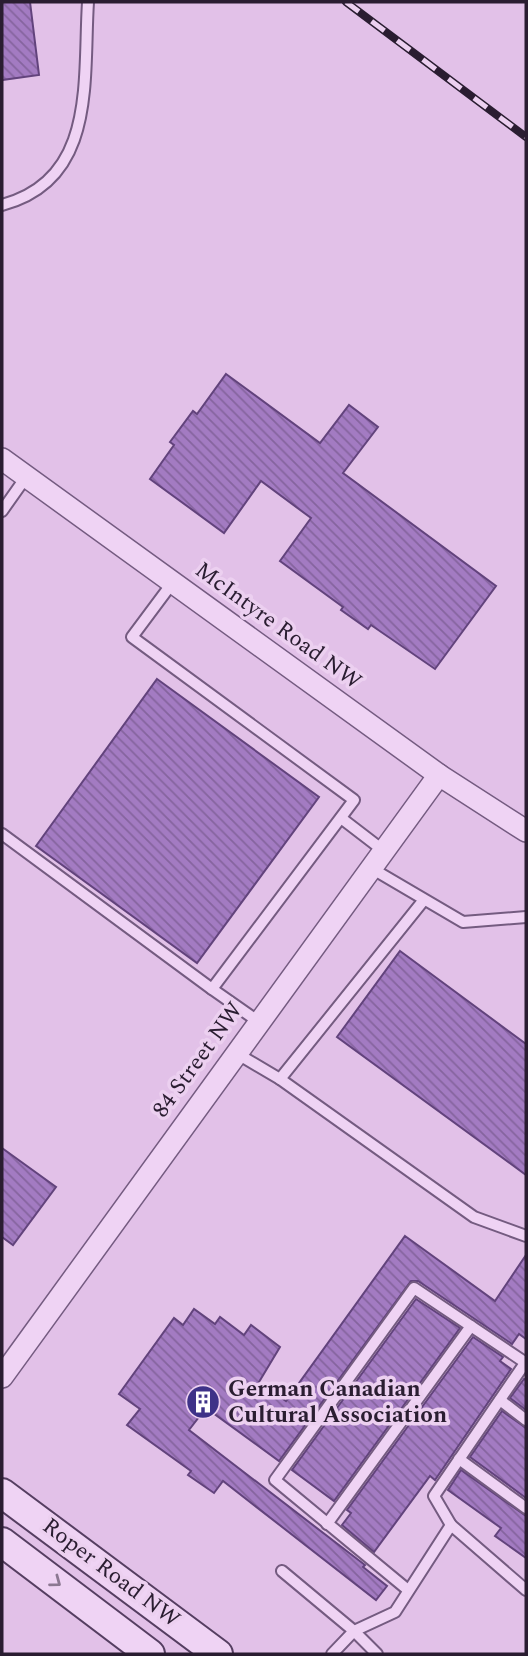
<svg xmlns="http://www.w3.org/2000/svg" width="528" height="1656" viewBox="0 0 528 1656" font-family="Spectral,serif">
  <style>
    .building { fill: url(#building-back-hatch); stroke: #62437c; stroke-width: 2 }
    .lines { fill: none; stroke-linecap: round; stroke-linejoin: round }
    .service-casing { stroke: #745b80; stroke-width: 14 }
    .minor-casing { stroke: #745b80; stroke-width: 24 }
    .secondary-casing { stroke: #553e61; stroke-width: 32 }
    .service { stroke: #efd3f4; stroke-width: 10 }
    .minor { stroke: #efd3f4; stroke-width: 21 }
    .secondary { stroke: #efd3f4; stroke-width: 28 }
    .rail-casing { stroke: #2a1d31; stroke-width: 8 }
    .rail { stroke: #ecd0f0; stroke-width: 5; stroke-dasharray: 16; stroke-linecap: butt }
    .oneway { stroke: #8c7892 }
    .labels { text-anchor: middle; dominant-baseline: central; stroke-width: 7; stroke-linejoin: round; paint-order: stroke }
    .street-label { font-size: 23px; fill: #2a1d31; stroke: #ecd0f0 }
    .poi-label { font-size: 23px; font-weight: bold; fill: #2a1d31; stroke: #ecd0f0; text-anchor: start }
  </style>
  <defs>
    <pattern id="building-back-hatch" width="6" height="6" patternUnits="userSpaceOnUse" patternTransform="scale(1.75)"><rect width="6" height="6" fill="#a37bc2"/><path d="M-1 5l2 2M0 0l6 6M5-1l2 2" fill="none" stroke="#85649e"/></pattern>
  </defs>
  <rect width="100%" height="100%" fill="#e2c1e8"/>
  <g class="building">
    <polygon points="2,2 30,2 39,75 2,80"/>
    <polygon points="226,374 320,443 349,405 378,427 343,473 496,586 435,669 371,625 368,629 341,610 343,607 280,561 311,518 261,481 224,533 150,479 174,445 170,442 193,411 197,414"/>
    <polygon points="157,679 319,797 197,963 36,846"/>
    <polygon points="400,951 526,1044 526,1175 337,1037"/>
    <polygon points="2,1148 56,1187 13,1245 2,1237"/>
    <polygon points="405,1236 495,1301 526,1255 526,1339 519,1334 512,1344 418,1281 411,1281 279,1461 206,1408 189,1430 365,1565 363,1567 387,1586 376,1600 223,1481 214,1493 188,1475 191,1471 127,1425 140,1409 119,1394 174,1318 183,1325 194,1309 215,1324 220,1317 244,1335 251,1325 280,1347 259,1382 286,1401"/>
    <polygon points="416,1299 460,1328 334,1501 292,1470"/>
    <polygon points="473,1337 503,1357 500,1361 511,1369 435,1480 430,1476 374,1552 342,1525 351,1513 347,1510"/>
    <polygon points="524,1379 526,1380 526,1410 510,1398"/>
    <polygon points="502,1411 526,1428 526,1498 470,1457"/>
    <polygon points="461,1470 526,1516 526,1558 495,1536 501,1528 448,1490"/>
  </g>
  <g class="lines">
    <g class="service-casing">
      <g id="service">
        <path d="M2,205C97,180 83,80 88,2"/>
        <polyline points="2,511 26,477"/>
        <polyline points="341,818 384,851"/>
        <polyline points="2,834 212,989 354,800 132,637 173,582"/>
        <polyline points="371,868 463,922 526,917"/>
        <polyline points="212,989 259,1022"/>
        <polyline points="236,1053 280,1079 474,1217 526,1236"/>
        <polyline points="280,1079 423,901"/>
        <polyline points="500,1400 526,1420"/>
        <polyline points="459,1459 526,1508"/>
        <polyline points="327,1524 471,1326"/>
        <polyline points="451,1525 434,1496 525,1363"/>
        <polyline points="282,1571 354,1631 395,1612 451,1525 526,1590"/>
        <polyline points="408,1590 275,1480 414,1288 526,1363"/>
        <polyline points="332,1654 354,1631 377,1654"/>
      </g>
    </g>
    <g class="minor-casing">
      <g id="minor">
        <polyline points="2,459 439,775 526,831"/>
        <polyline points="2,1377 439,775"/>
      </g>
    </g>
    <g class="secondary-casing">
      <g id="secondary">
        <polyline points="2,1493 218,1654"/>
        <polyline points="2,1542 150,1654"/>
      </g>
    </g>
    <use href="#service" class="service"/>
    <use href="#minor" class="minor"/>
    <use href="#secondary" class="secondary"/>
    <g class="rail-casing">
      <polyline id="rail" points="346,2 526,137"/>
    </g>
    <use href="#rail" class="rail"/>
  </g>
  <defs><path id="oneway-chevron" d="M-2-3.5L2.5 0L-2 3.5" fill="none" stroke-width="1.6" stroke-linecap="round" stroke-linejoin="round" transform="scale(1.75)"/></defs>
  <use class="oneway" href="#oneway-chevron" transform="translate(56 1582) rotate(37)"/>
  <defs>
    <g id="building-disc" transform="scale(1.75)"><circle r="9.5" fill="#3e3288" stroke="#ecd0f0"/><path d="M-4-6H4V6H1V3H-1V6H-4ZM-2.5-4.3h1.7v1.8h-1.7ZM.8-4.3h1.7v1.8H.8ZM-2.5-1h1.7V.8h-1.7ZM.8-1h1.7V.8H.8Z" fill="#fff"/></g>
  </defs>
  <g fill-rule="evenodd">
    <use href="#building-disc" x="203" y="1402"/>
  </g>
  <g class="labels">
    <g class="street-label">
      <text transform="translate(278 626) rotate(36)">McIntyre Road NW</text>
      <text transform="translate(198 1060) rotate(-54)">84 Street NW</text>
      <text transform="translate(111 1573) rotate(37)">Roper Road NW</text>
    </g>
    <g class="poi-label">
      <text x="228" y="1389">German Canadian<tspan x="228" dy="26">Cultural Association</tspan></text>
    </g>
  </g>
  <rect width="528" height="1656" fill="none" stroke="#2a1d31" stroke-width="7"/>
</svg>
